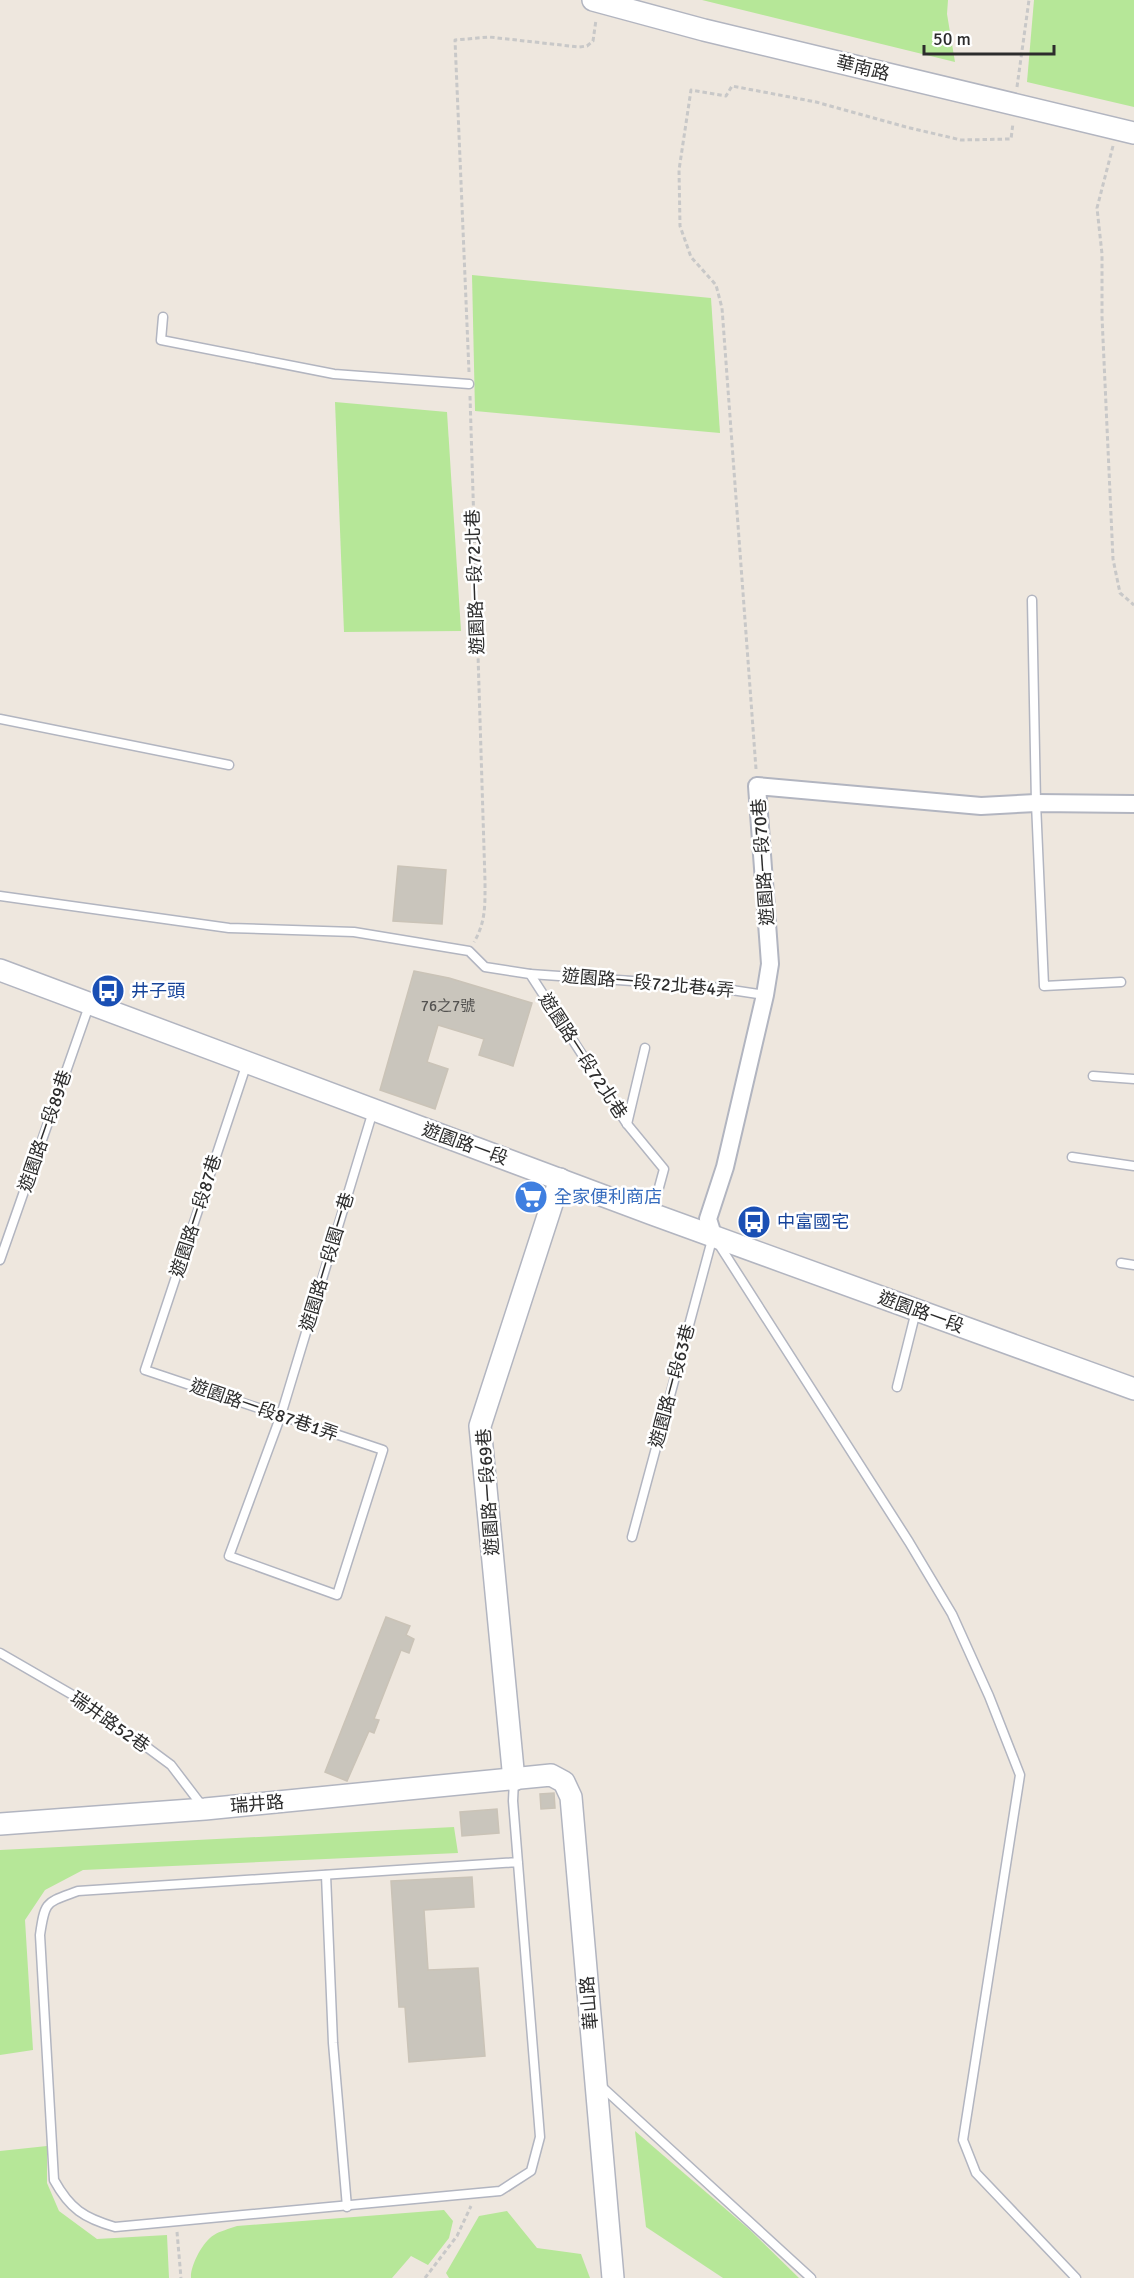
<svg xmlns="http://www.w3.org/2000/svg" width="1134" height="2278" viewBox="0 0 1134 2278" font-family="Signika,'Noto Sans TC',sans-serif">
  <style>
    .green { fill: #b6e798 }
    .building { fill: #c9c5bc; stroke: #cac3b7; stroke-width: 1.5 }
    .lines { fill: none; stroke-linecap: round; stroke-linejoin: round }
    .service-casing { stroke: #b2b5c0; stroke-width: 11 }
    .minor-casing { stroke: #b2b5c0; stroke-width: 20 }
    .tertiary-casing { stroke: #b2b5c0; stroke-width: 24 }
    .path { stroke: #c8c8c8; stroke-width: 3; stroke-dasharray: 4.5 3; stroke-linecap: butt }
    .service { stroke: #fff; stroke-width: 8 }
    .minor { stroke: #fff; stroke-width: 16 }
    .tertiary { stroke: #fff; stroke-width: 21 }
    .labels { text-anchor: middle; dominant-baseline: central; stroke-width: 5; stroke-linejoin: round; paint-order: stroke }
    .number-label { font-size: 15px; fill: #535250 }
    .street-label { font-size: 18px; fill: #2c2c2c; stroke: #fff }
    .transit-label { font-size: 18px; fill: #164399; stroke: #fff; text-anchor: start }
    .shop-label { font-size: 18px; fill: #366cbe; stroke: #fff; text-anchor: start }
  </style>
  <rect width="100%" height="100%" fill="#eee7de"/>
  <g class="green">
    <polygon points="702,0 948,0 947,14 955,62"/>
    <polygon points="1034,0 1134,0 1134,107 1027,82"/>
    <polygon points="472,275 711,298 720,433 475,411"/>
    <polygon points="335,402 447,412 461,631 344,632"/>
    <polygon points="454,1827 458,1853 83,1870 45,1890 25,1920 33,2050 0,2055 0,1850"/>
    <polygon points="635,2131 750,2230 799,2278 723,2278 646,2227"/>
    <polygon points="47,2146 47,2183 59,2211 97,2239 167,2235 169,2278 0,2278 0,2151"/>
    <path d="M444,2210L453,2221L449,2238L428,2265L411,2256L392,2278H191C190,2266 203,2241 214,2235C220,2231 229,2229 237,2226Z"/>
    <polygon points="507,2211 537,2248 581,2254 590,2278 449,2278 446,2273 479,2216"/>
  </g>
  <g class="building">
    <polygon points="398,866 446,870 442,924 393,921"/>
    <polygon points="414,971 449,978 532,1003 513,1066 479,1055 484,1039 438,1025 427,1062 448,1069 435,1109 380,1090"/>
    <polygon points="386,1617 410,1626 406,1635 414,1639 409,1653 401,1650 374,1719 379,1720 374,1733 369,1731 347,1781 325,1772"/>
    <polygon points="554,1793 555,1808 541,1809 540,1794"/>
    <polygon points="497,1809 499,1833 462,1836 460,1812"/>
    <polygon points="472,1877 474,1907 424,1910 428,1970 478,1968 485,2056 409,2062 405,2007 399,2007 391,1881"/>
  </g>
  <g class="lines">
    <g class="service-casing">
      <g id="service">
        <polyline points="163,317 161,340 334,374 469,384"/>
        <polyline points="1032,600 1036,803 1044,986 1121,982"/>
        <polyline points="0,719 229,765"/>
        <polyline points="0,896 229,928 354,932 469,951 485,967 530,974 627,1124 664,1169 652,1213"/>
        <polyline points="530,974 705,986 765,995"/>
        <polyline points="247,1063 145,1370 383,1450 337,1595 229,1556 281,1415 373,1111"/>
        <polyline points="1093,1076 1134,1079"/>
        <polyline points="627,1124 645,1048"/>
        <polyline points="1072,1157 1134,1166"/>
        <polyline points="718,1243 909,1542 952,1614 989,1696 1020,1775 963,2140 976,2173 1076,2278"/>
        <polyline points="0,1260 90,1003"/>
        <polyline points="1121,1263 1134,1265"/>
        <polyline points="897,1387 916,1311"/>
        <polyline points="632,1537 713,1236"/>
        <polyline points="0,1653 90,1705 171,1765 203,1807"/>
        <path d="M514,1780L513,1801L540,2137L531,2171L500,2191L115,2227C84,2218 70,2209 54,2180L40,1935C45,1900 46,1903 78,1891L518,1862"/>
        <polyline points="326,1875 333,2043 347,2207"/>
        <polyline points="601,2086 811,2278"/>
      </g>
    </g>
    <g class="minor-casing">
      <polyline id="minor" points="713,1235 708,1219 725,1167 765,995 770,964 757,786 981,806 1036,803 1134,804"/>
    </g>
    <g class="tertiary-casing">
      <g id="tertiary">
        <polyline points="593,0 704,30 1134,133"/>
        <polyline points="0,970 652,1214 1134,1389"/>
        <polyline points="514,1780 480,1426 560,1179"/>
        <polyline points="0,1824 205,1809 551,1775 564,1782 571,1797 613,2278"/>
      </g>
    </g>
    <g class="path">
      <polyline points="1017,87 1029,0"/>
      <polyline points="1113,146 1097,208 1102,254 1102,317 1113,559 1120,593 1134,605"/>
      <polyline points="469,372 455,40 489,37 579,47 587,46 593,41 596,20"/>
      <path d="M470,396L485,881C485,904 486,922 474,942"/>
      <polyline points="756,769 722,308 716,285 691,257 680,226 679,170 691,90 726,96 732,86 816,102 906,127 961,140 1011,139 1013,123"/>
      <polyline points="177,2232 181,2278"/>
      <polyline points="425,2278 457,2236 471,2206"/>
    </g>
    <use href="#service" class="service"/>
    <use href="#minor" class="minor"/>
    <use href="#tertiary" class="tertiary"/>
  </g>
  <defs>
    <g id="bus-disc" transform="scale(1.725)"><circle r="9.5" fill="#1a4fb4" stroke="#fff"/><path d="M-5-6H5V4H4V6H2V4H-2V6H-4V4H-5ZM-3.5-4V0h7V-4ZM-3.5 1.2v1.5H-2V1.2ZM2 1.2v1.5H3.5V1.2Z" fill="#fff"/></g>
    <g id="supermarket-disc" transform="scale(1.725)"><circle r="9.5" fill="#3f7fe0" stroke="#fff"/><path d="M-6-5.5h2.5l.6 2H6L4.5 2H-2.5L-4.4-4H-6ZM-1.5 3.2a1.3 1.3 0 1 0 .1 0ZM3 3.2a1.3 1.3 0 1 0 .1 0Z" fill="#fff"/></g>
  </defs>
  <g fill-rule="evenodd">
    <use href="#bus-disc" x="108" y="991"/>
    <use href="#supermarket-disc" x="531" y="1197"/>
    <use href="#bus-disc" x="754" y="1222"/>
  </g>
  <g class="labels">
    <g class="number-label">
      <text x="448" y="1006">76之7號</text>
    </g>
    <g class="street-label">
      <text transform="translate(863 68) rotate(14)">華南路</text>
      <text transform="translate(475 582) rotate(-92)">遊園路一段72北巷</text>
      <text transform="translate(763 862) rotate(-94)">遊園路一段70巷</text>
      <text transform="translate(648 983) rotate(5)">遊園路一段72北巷4弄</text>
      <text transform="translate(583 1056) rotate(57)">遊園路一段72北巷</text>
      <text transform="translate(45 1131) rotate(-71)">遊園路一段89巷</text>
      <text transform="translate(465 1144) rotate(20)">遊園路一段</text>
      <text transform="translate(196 1216) rotate(-72)">遊園路一段87巷</text>
      <text transform="translate(327 1262) rotate(-73)">遊園路一段園一巷</text>
      <text transform="translate(921 1312) rotate(20)">遊園路一段</text>
      <text transform="translate(672 1386) rotate(-75)">遊園路一段63巷</text>
      <text transform="translate(264 1410) rotate(19)">遊園路一段87巷1弄</text>
      <text transform="translate(488 1492) rotate(-94)">遊園路一段69巷</text>
      <text transform="translate(110 1722) rotate(35)">瑞井路52巷</text>
      <text transform="translate(257 1804) rotate(-5)">瑞井路</text>
      <text transform="translate(589 2003) rotate(-95)">華山路</text>
    </g>
    <g class="transit-label">
      <text x="131" y="991">井子頭</text>
      <text x="777" y="1222">中富國宅</text>
    </g>
    <g class="shop-label">
      <text x="554" y="1197">全家便利商店</text>
    </g>
  </g>
  <path d="M924 45v9h130v-9" fill="none" stroke="#2c2c2c" stroke-width="3"/>
  <text x="933" y="45" font-size="18" fill="#2c2c2c" stroke="#ffffff" stroke-width="4.5" paint-order="stroke">50 m</text>
</svg>
